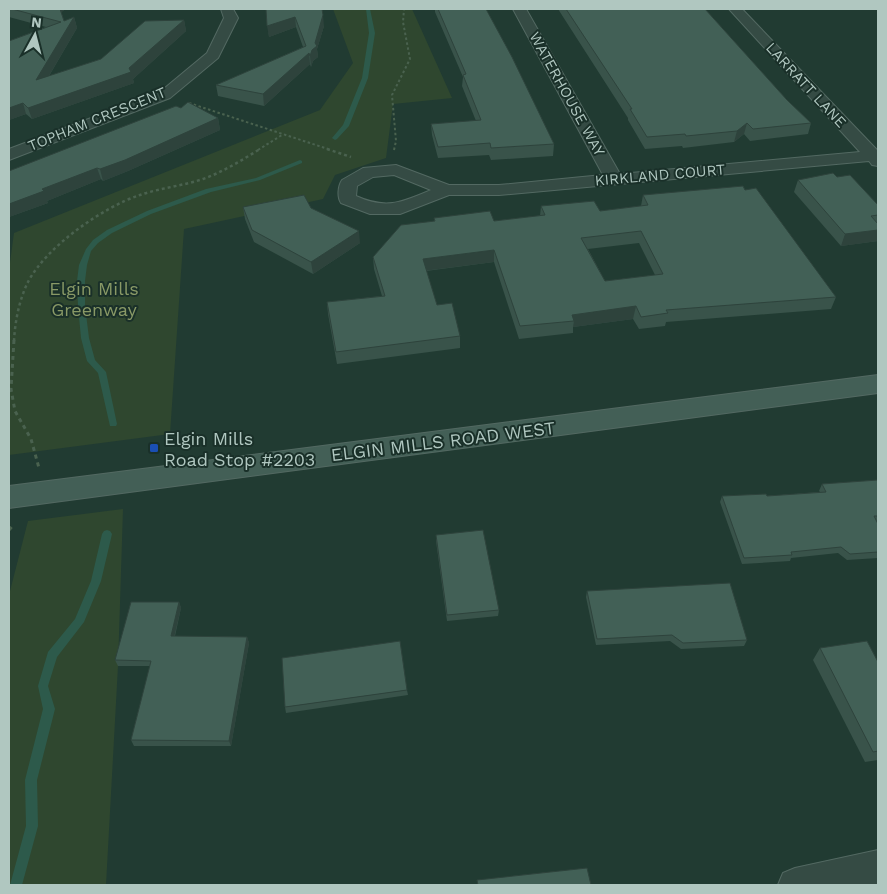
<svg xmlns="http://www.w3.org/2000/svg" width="887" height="894" viewBox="0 0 887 894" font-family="'Work Sans',sans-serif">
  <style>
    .green { fill: #2f472f }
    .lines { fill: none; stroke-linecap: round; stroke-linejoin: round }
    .stream { fill: #2d5a4b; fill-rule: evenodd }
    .street-casing { stroke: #536962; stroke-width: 2 }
    .secondary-casing { stroke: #536962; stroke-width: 2 }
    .path-far2 { stroke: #4a624f; stroke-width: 2; stroke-dasharray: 2.5 2.5; stroke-linecap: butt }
    .path-far1 { stroke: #4a624f; stroke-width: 2.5; stroke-dasharray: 3 3; stroke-linecap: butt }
    .path { stroke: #4a624f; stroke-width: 3; stroke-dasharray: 4 4; stroke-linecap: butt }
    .street { fill: #354b44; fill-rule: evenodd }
    .secondary { fill: #435f56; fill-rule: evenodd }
    .wall { fill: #39534a; fill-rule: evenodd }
    .shaded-wall { fill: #2e433c }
    .building { fill: #426056; stroke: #2e433c; fill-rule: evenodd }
    .transit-dot { fill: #1a4fb4; stroke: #1a3029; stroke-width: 2 }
    .labels { text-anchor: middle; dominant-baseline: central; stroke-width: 4; stroke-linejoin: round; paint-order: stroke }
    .far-street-label { font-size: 15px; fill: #b0c7c0; stroke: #1a3029 }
    .park-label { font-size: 18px; fill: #899966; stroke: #1a3029 }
    .poi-label { font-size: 18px; fill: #b0c7c0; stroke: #1a3029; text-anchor: start }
    .street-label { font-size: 18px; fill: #b0c7c0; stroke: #1a3029 }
  </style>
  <rect width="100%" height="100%" fill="#213b32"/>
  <g class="green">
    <polygon points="333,9 412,9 452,98 393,104 386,158 335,175 323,199 184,229 170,434 9,455 9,270 14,233 320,110 353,63"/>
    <polygon points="123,509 118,666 106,885 9,885 9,595 28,521"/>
  </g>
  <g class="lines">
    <g class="stream">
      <polygon points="366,9 370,9 375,33 368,78 349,126 337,139 335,140 332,138 343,125 362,78 369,33"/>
      <polygon points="300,160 302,161 302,163 260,180 211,192 151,214 112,233 98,243 91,251 87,265 85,281 85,306 89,338 95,360 106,372 117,424 116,426 110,426 98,373 87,361 81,338 78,306 77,281 79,265 86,249 93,240 107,230 147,211 206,189 256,178"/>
      <polygon points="107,530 110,531 112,534 101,581 84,622 57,657 48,686 55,709 37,780 38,826 22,885 10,885 26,826 25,780 43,709 38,686 48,652 75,619 91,581 102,534 104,531"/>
    </g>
    <g class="street-casing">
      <g id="street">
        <polygon points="221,9 233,9 238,18 218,58 170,98 9,160 9,149 160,92 207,53 224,18"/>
        <path d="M513,9H526L620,174L860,152L729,9H742L878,151V166L872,165L869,161L499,195H449L400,214H370L341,203C337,197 338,186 342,180L363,168L396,165L449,185H499L603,175ZM394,175L431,190C402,202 387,210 356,196L357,186L373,177Z"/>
        <polygon points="878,850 878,884 778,885 783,873 795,868"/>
      </g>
    </g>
    <g class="secondary-casing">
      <polygon id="secondary" points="878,375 878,393 9,508 9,486"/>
    </g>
    <g class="path-far2">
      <polyline points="189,103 331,150"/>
      <polyline points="258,150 282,135"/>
      <polyline points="394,150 396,141 392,95 410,59 403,22 404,9"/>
    </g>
    <g class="path-far1">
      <polyline points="327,149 351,157"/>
      <path d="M14,341C15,322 19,300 28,282C46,247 103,207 140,195C160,188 182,186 203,179C223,172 242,160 260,149"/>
    </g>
    <g class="path">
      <polyline points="14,340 11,389 15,411 31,439 39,468"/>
      <polyline points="9,530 14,524"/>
    </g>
    <use href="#street" class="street"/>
    <use href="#secondary" class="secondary"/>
  </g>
  <g class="wall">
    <polygon points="9,9 66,9 61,12 64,21 74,17 77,28 49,76 101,59 184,20 186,31 133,79 134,83 32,119 26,114 9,120 9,41 46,27 9,17"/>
    <polygon points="266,9 324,26 317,49 318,57 313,61 311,67 310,64 264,106 218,96 216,85 303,47 296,27 269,37"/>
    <polygon points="435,9 486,9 554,144 553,156 491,160 489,155 438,158 432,135 431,124 476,121 462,86 463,77 435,12"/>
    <polygon points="558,9 705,9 787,100 811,123 808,134 750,141 744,134 734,142 683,148 682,146 645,149 628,120 628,118"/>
    <polygon points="218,118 220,130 128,171 103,181 101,179 47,201 48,203 9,217 9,171"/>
    <polygon points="837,177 878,205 878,241 841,246 794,192 798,180"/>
    <path d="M643,195L836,297L831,309L666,322L665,326L639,329L633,319L573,327V333L519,339L494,262L426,271L437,305L460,336V348L337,364L328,314L327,302L382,296L374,269L373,257L434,221V218L494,221L540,216L541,206L600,211L641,206ZM639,243L655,275L605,281L588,249Z"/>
    <polygon points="243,207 360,243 313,274 254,242 245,219"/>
    <polygon points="878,480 878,522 877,522 878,524 878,558 847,560 838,553 791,558 790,561 742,564 720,502 722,496 767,496 820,492 819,491 822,484"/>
    <polygon points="436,535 499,610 498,616 447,621 436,541"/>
    <polygon points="587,591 747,640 744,646 681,649 670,641 596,645 586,597"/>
    <polygon points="179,602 181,608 175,636 247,637 249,643 231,746 134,746 131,740 150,666 118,666 115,660"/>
    <polygon points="820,648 878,662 878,760 865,762 813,660"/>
    <polygon points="407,690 408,695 286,713 285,707"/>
  </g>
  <g class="shaded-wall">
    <polygon points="59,9 66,9 60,13"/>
    <polygon points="323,15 324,26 317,49 318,57 313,61 311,67 310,56"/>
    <polygon points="74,17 77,28 40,91 36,80"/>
    <polygon points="295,17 296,27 269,37 267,26"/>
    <polygon points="184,20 186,31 133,79 134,83 32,119 28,108 129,68"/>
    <polygon points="309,53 310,64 264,106 263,94"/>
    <polygon points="23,103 26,114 9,120 9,108"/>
    <polygon points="218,118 220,130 128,171 103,181 100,169"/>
    <polygon points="747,123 744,134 734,142 737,131"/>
    <polygon points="97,168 101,179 47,201 48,203 9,217 9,204 42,189"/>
    <polygon points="878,230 878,241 841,246 845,234"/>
    <polygon points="359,231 360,243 313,274 311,262"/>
    <polygon points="494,250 494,262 423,271 423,259"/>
    <polygon points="636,306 633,319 573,327 574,321 572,315"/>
    <polygon points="179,602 181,608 173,642 171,636"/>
    <polygon points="247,637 249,643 231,746 229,741"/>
  </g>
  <g class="building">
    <polygon points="12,9 60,9 64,21 74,17 36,80 101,59 145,21 184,20 129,68 131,72 28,108 23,103 9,108 9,41 61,22"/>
    <polygon points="266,9 322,9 323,15 315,43 317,46 312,50 310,56 309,53 263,94 216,85 306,46 295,17 267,26"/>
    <polygon points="438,9 486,9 512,57 554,144 491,148 490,143 438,147 431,124 481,120 463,75 466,74"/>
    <polygon points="566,9 705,9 787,100 811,123 753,129 747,123 737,131 686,136 685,134 647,137 630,109 632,109"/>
    <polygon points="188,102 218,118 125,160 100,169 97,168 42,189 44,191 9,204 9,171 176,106 181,108"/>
    <polygon points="833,173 837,177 850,175 878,205 878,215 871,216 878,224 878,230 845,234 798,180"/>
    <path d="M743,186L745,190L756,188L836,297L666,310L668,313L641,317L636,306L572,315L574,321L520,326L494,250L423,259L437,305L452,303L460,336L336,352L327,302L385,296L373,257L401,225L435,221L434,218L490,211L494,221L545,215L541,206L594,201L600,211L648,205L643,195ZM641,231L663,274L605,281L581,238Z"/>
    <polygon points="304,195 311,208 359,231 311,262 252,230 243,207"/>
    <polygon points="878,480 878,516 874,516 878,524 878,552 850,554 841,547 791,552 792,555 744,558 722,496 766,494 767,496 826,492 822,484"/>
    <polygon points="483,530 499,610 447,615 436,535"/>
    <polygon points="730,583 747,640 683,643 672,635 597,639 587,591"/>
    <polygon points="131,602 179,602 171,636 247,637 229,741 131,740 151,661 115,660"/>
    <polygon points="400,641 407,690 285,707 282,658"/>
    <polygon points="867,641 878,662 878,751 873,752 820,648"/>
    <polygon points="587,868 591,885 478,885 477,880"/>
  </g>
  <rect class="transit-dot" x="149" y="443" width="10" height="10" rx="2.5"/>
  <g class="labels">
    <g class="far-street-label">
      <text transform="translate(806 85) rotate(47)">LARRATT LANE</text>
      <text transform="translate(567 94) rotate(61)">WATERHOUSE WAY</text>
      <text transform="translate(97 119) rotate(-22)">TOPHAM CRESCENT</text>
      <text transform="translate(660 175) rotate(-5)">KIRKLAND COURT</text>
    </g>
    <g class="park-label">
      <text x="94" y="288">Elgin Mills<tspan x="94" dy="21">Greenway</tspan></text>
    </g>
    <g class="poi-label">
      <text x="164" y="438">Elgin Mills<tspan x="164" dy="21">Road Stop #2203</tspan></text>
    </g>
    <g class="street-label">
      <text transform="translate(443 441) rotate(-7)">ELGIN MILLS ROAD WEST</text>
    </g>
  </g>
  <rect width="887" height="894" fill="none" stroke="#b0c7c0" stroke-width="20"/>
  <g transform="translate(35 35) rotate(7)" stroke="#1a3029" stroke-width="4" paint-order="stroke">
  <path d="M0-4L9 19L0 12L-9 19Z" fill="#b0c7c0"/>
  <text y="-8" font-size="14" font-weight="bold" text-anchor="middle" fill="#b0c7c0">N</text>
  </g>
</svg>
